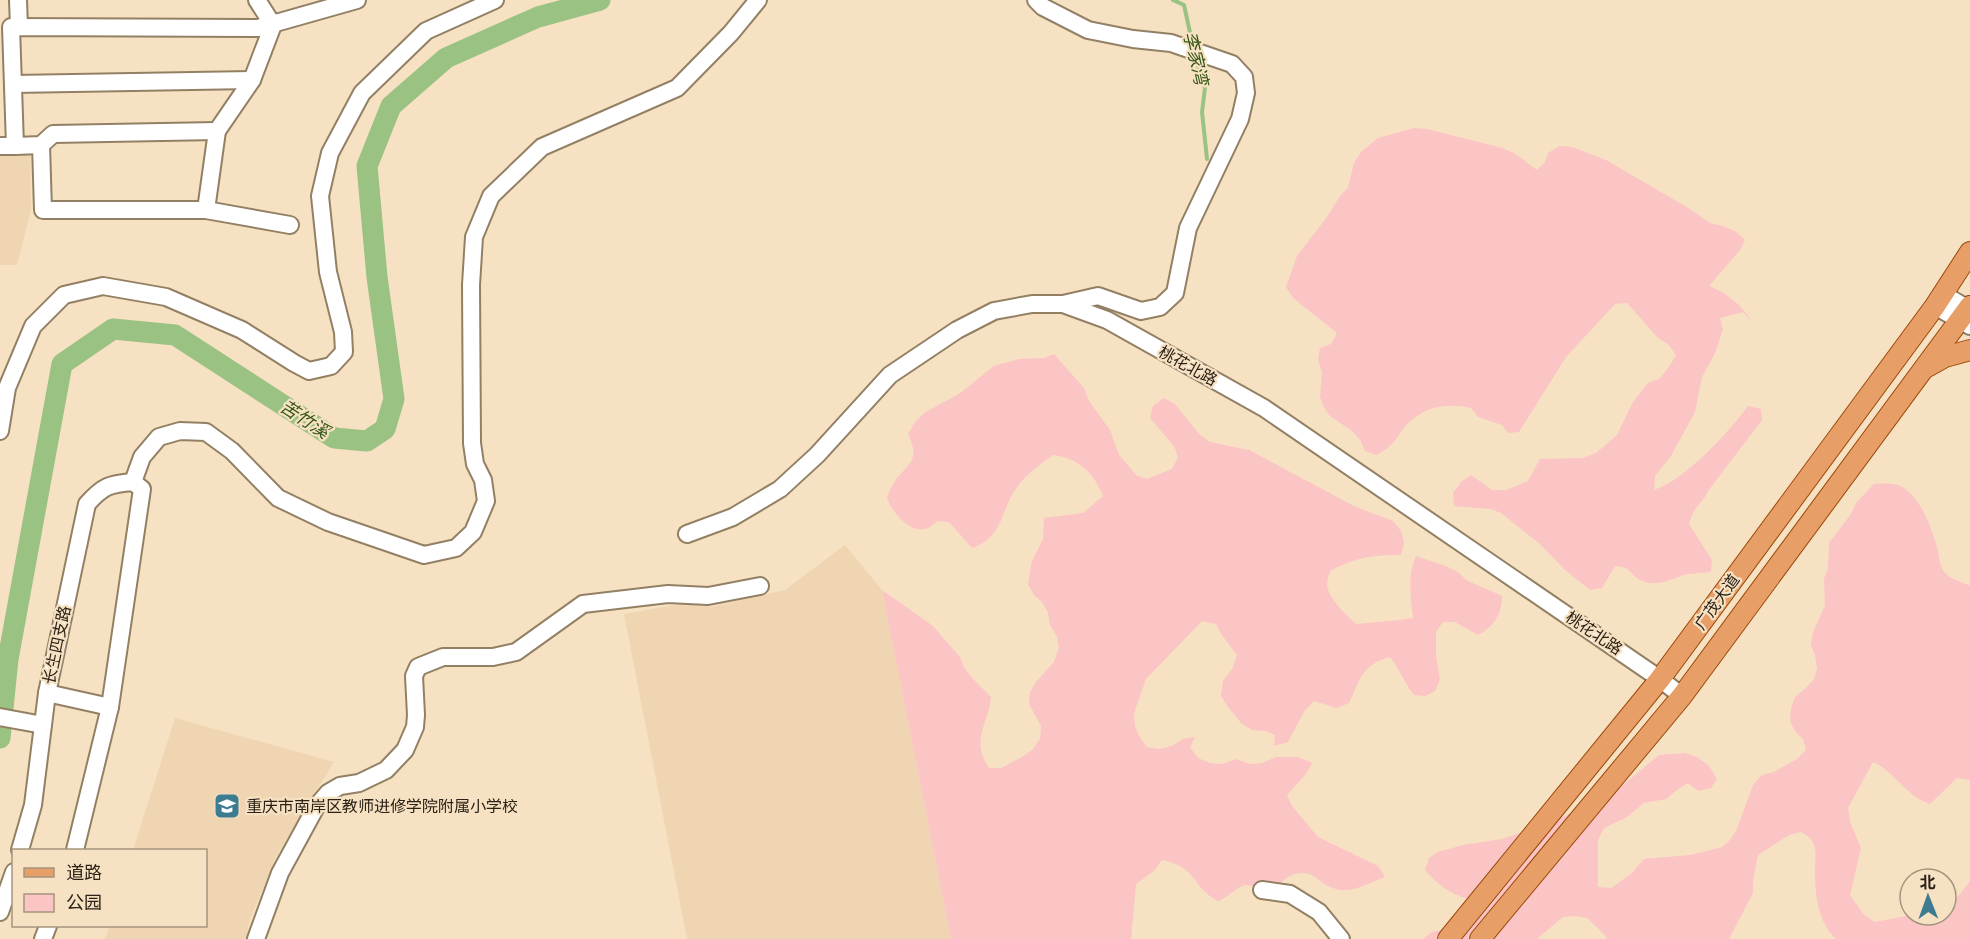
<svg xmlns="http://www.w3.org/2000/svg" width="1970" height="939" viewBox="0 0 1970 939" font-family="'DejaVu Sans','Noto Sans SC',sans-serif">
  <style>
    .built { fill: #efd5b1 }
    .green { fill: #fbc4c5 }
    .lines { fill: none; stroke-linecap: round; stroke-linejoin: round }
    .stream { stroke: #9ac282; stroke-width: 4 }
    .river { stroke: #9ac282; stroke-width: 21 }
    .minor-casing { stroke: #938064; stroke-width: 20 }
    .major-casing { stroke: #9a4809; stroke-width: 22 }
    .minor { stroke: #fff; stroke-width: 16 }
    .major { stroke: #e79e67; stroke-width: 20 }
    .labels { text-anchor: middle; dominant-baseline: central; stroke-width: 4.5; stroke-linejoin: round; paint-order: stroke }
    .street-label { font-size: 16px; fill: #2a2217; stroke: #f7e1c3 }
    .poi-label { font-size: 16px; fill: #2a2217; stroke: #f7e1c3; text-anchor: start }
    .water-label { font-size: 18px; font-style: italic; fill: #325615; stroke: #f7e1c3 }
  </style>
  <rect width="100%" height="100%" fill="#f7e1c3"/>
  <g class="built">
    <polygon points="0,150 30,150 31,210 17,265 0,265"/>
    <polygon points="845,545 882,590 951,939 687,939 624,614 691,602 711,607 785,590"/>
    <polygon points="175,718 334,762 276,857 250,919 246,939 105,939 110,926 206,926 206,850 133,850"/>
  </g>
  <g class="green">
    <path d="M1414,128L1427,129L1502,148L1514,153L1537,170L1545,162L1548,153L1560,146L1572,147L1606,160L1690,209L1710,223L1723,226L1735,231L1745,240L1740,250L1709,286C1726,293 1741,304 1751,320L1743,312L1720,318L1723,329L1715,353L1702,377L1695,412L1671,456L1655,476L1654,490C1684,481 1729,432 1748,406L1761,409L1762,420L1708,491C1701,506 1694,505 1689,524L1712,560L1711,572C1703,573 1695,573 1688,574C1673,577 1659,588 1642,581C1630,576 1633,567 1615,566L1602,588L1590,590L1565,570L1541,545L1501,513L1491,509L1454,506L1453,493L1461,482L1471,475L1492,490H1506L1528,481L1540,459L1583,458L1596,453L1617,435L1633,402L1648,383L1659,379L1669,367L1676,355L1669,345L1658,338L1627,303L1615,304L1566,357L1519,432L1508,433L1502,425L1478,417L1471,408C1444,402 1421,407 1403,429C1393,443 1392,447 1376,455L1365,451L1360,440L1352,431L1330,416L1324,407L1320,397L1322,372L1318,360L1320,348L1331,344L1337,333L1293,298L1286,287L1297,256L1327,217L1340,196L1348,188L1354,163L1361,152L1378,138Z"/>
    <path d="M1054,354L1084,388L1089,401L1110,430L1119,455L1137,476L1147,479L1172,469L1178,457L1174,446L1150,418L1153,406L1164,398L1175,404L1199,434L1210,442L1249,450L1354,506L1393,521L1401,531L1404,543L1401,555C1372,555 1357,557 1330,571C1329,575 1327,581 1327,585C1329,600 1346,614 1356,624L1400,620L1413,618C1411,597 1407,575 1416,556L1448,567L1458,572L1466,580L1502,596C1502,614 1494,627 1478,635L1455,622H1443L1436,632V656L1440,680L1435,691L1425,696L1414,695C1404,683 1400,669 1390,657C1362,664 1360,680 1349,703L1337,708L1314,701L1305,710L1288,742L1274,746L1275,735L1265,731L1252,730L1242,724L1228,707L1221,696L1223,681L1232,669L1237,655L1221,634L1216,624L1202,621L1146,679L1134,713L1135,726L1139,736L1147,747L1159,749L1172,746L1183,739L1195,737L1190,747L1198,758L1210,763L1223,764L1236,759L1250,764L1262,763L1276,757H1298L1312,763L1306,774L1287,795L1292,806L1318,837L1378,866L1385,877C1361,886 1346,898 1323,883C1316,878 1312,873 1303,873C1288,872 1282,885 1269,889C1261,891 1254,885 1246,885C1238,886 1227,898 1218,901C1191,887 1198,867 1162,860L1155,870L1136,884L1131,939H951L882,590L933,626L960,657L965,669L973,679L991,697C988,726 970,739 989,768H1001L1022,757L1032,750L1040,739L1041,726L1029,704L1030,692L1036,682L1054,662L1059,648L1057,637L1050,625L1048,612L1042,602L1034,595L1028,584L1032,561L1043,539L1044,518L1083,513L1103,496C1094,473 1079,458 1053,455C1040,464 1024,476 1015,490C1000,513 1003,537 972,548L949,522L937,521C934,524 930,528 925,529C909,533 891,511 887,497C890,490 893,482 899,476C914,459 918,457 908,434L915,422L924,413L959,394L994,366L1019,359L1044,358Z"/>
    <path d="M1874,484C1883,484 1894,482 1902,487C1921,498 1931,527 1937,547C1940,557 1938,564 1945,573C1953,581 1961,581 1970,586V780L1957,778L1930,804C1905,796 1896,772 1873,762L1848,808L1850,822L1861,848L1850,895L1864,915L1875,922L1911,915H1946V906L1956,899L1970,881V939H1836C1817,921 1815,893 1815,868C1815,861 1817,851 1814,845C1811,838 1808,836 1801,832L1789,835L1758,855L1753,880V893L1729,939H1607L1605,935L1587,918L1576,916L1563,917L1537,939H1423L1432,932L1446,929L1473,901C1450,893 1441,888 1425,870L1429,858L1438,852L1463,845L1502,839L1552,822L1581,808L1623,785L1659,755L1685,753L1697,757L1709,766L1717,779L1711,788L1698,791L1688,783L1677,790L1666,799L1644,803L1627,817L1604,828L1598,840V887L1611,888L1632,873L1644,859L1690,855L1722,847L1730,840L1737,829L1753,785L1762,775L1774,772L1797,759L1806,750L1803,739L1795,731L1790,721L1791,709L1795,697L1805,689L1814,679L1817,668L1815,655L1811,645L1813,632L1825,606L1824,579L1828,568L1829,543L1851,514L1856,503Z"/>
  </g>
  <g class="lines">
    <g class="stream">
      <polyline points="1173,0 1184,5 1193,46"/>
      <polyline points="1195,57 1205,88 1202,112 1207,159"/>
    </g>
    <polyline class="river" points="0,738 8,659 62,364 113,329 175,335 334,438 367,441 385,429 394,399 377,277 367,166 391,106 446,58 538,17 600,0"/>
    <g class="minor-casing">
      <g id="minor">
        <polyline points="18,0 19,27"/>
        <polyline points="1036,0 1043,7 1088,30 1133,39 1171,43 1232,64 1244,77 1246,93 1240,119 1188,228 1175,293 1160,307 1141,311 1098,296 1063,304"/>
        <polyline points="13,84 252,80"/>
        <polyline points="41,145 43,210 206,210 290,225"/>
        <polyline points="0,146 15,146 11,27 258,28 357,0"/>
        <polyline points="15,146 41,145 53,134 217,131"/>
        <polyline points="206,210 217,131 252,80 273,25 257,0"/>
        <polyline points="1943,294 1970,310"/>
        <polyline points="1935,306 1970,326"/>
        <polyline points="0,431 7,388 33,326 64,295 103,286 166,297 242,330 294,363 309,371 331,366 344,352 343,332 328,272 320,196 330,153 362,93 426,31 495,0"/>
        <polyline points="133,482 142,457 159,437 180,431 206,432 232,451 278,498 328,522 424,555 456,548 473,532 486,501 483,480 475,464 472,443 471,285 474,237 491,196 542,147 677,88 731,33 758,0"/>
        <polyline points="687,534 733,517 780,489 817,455 890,375 957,330 994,311 1032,304 1063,304 1107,320 1264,408 1660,679 1682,696"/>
        <polyline points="47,693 110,707"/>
        <polyline points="0,717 43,725"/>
        <path d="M20,850L33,805L47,693L87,504C103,486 109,484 133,482L142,489L110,707L75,850"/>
        <polyline points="1262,890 1290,894 1319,912 1341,939"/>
        <polyline points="0,912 14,872"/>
        <polyline points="43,939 48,926"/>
        <polyline points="256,939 280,873 316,807 328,793 340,786 359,783 386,770 405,750 415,727 416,715 414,676 418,667 443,657 493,657 516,652 583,604 668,594 708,596 760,586"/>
      </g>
    </g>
    <g class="major-casing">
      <g id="major">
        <polyline points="1927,367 1945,357 1970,350"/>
        <polyline points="1448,939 1660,679 1935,306 1970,252"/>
        <polyline points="1480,939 1682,696 1970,306"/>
      </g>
    </g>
    <use href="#minor" class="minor"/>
    <use href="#major" class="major"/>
  </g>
  <defs>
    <g id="school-square" transform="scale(1.35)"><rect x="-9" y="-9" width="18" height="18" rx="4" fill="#3d7c90" stroke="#f7e1c3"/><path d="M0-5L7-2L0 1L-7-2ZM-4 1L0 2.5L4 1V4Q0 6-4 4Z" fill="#fff"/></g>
  </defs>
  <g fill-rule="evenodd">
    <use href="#school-square" x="227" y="806"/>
  </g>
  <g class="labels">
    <g class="street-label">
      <text transform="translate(1188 366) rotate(29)">桃花北路</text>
      <text transform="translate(1717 602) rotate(-54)">广茂大道</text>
      <text transform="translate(1594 633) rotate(34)">桃花北路</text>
      <text transform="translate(57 645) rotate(-78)">长生四支路</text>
    </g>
    <g class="poi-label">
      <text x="246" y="806">重庆市南岸区教师进修学院附属小学校</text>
    </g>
    <g class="water-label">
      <text transform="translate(1196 58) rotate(77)">李家湾</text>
      <text transform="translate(305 419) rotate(33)">苦竹溪</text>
    </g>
  </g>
  <rect x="12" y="849" width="195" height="78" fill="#f7e1c3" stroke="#a5957e" stroke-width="1.5"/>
  <rect x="24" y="868" width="30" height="9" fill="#e79e67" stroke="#a5957e" stroke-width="1.5"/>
  <text x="66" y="879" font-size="18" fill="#2a2217">道路</text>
  <rect x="24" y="894" width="30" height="18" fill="#fbc4c5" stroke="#a5957e" stroke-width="1.5"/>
  <text x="66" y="909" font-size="18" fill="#2a2217">公园</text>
  <g transform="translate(1928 897) rotate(359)"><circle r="28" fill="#f7e1c3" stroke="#a5957e" stroke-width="1.5"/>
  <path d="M0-4.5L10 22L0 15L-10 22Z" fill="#3d7c90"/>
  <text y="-9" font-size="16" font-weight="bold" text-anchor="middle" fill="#2a2217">北</text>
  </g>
</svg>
